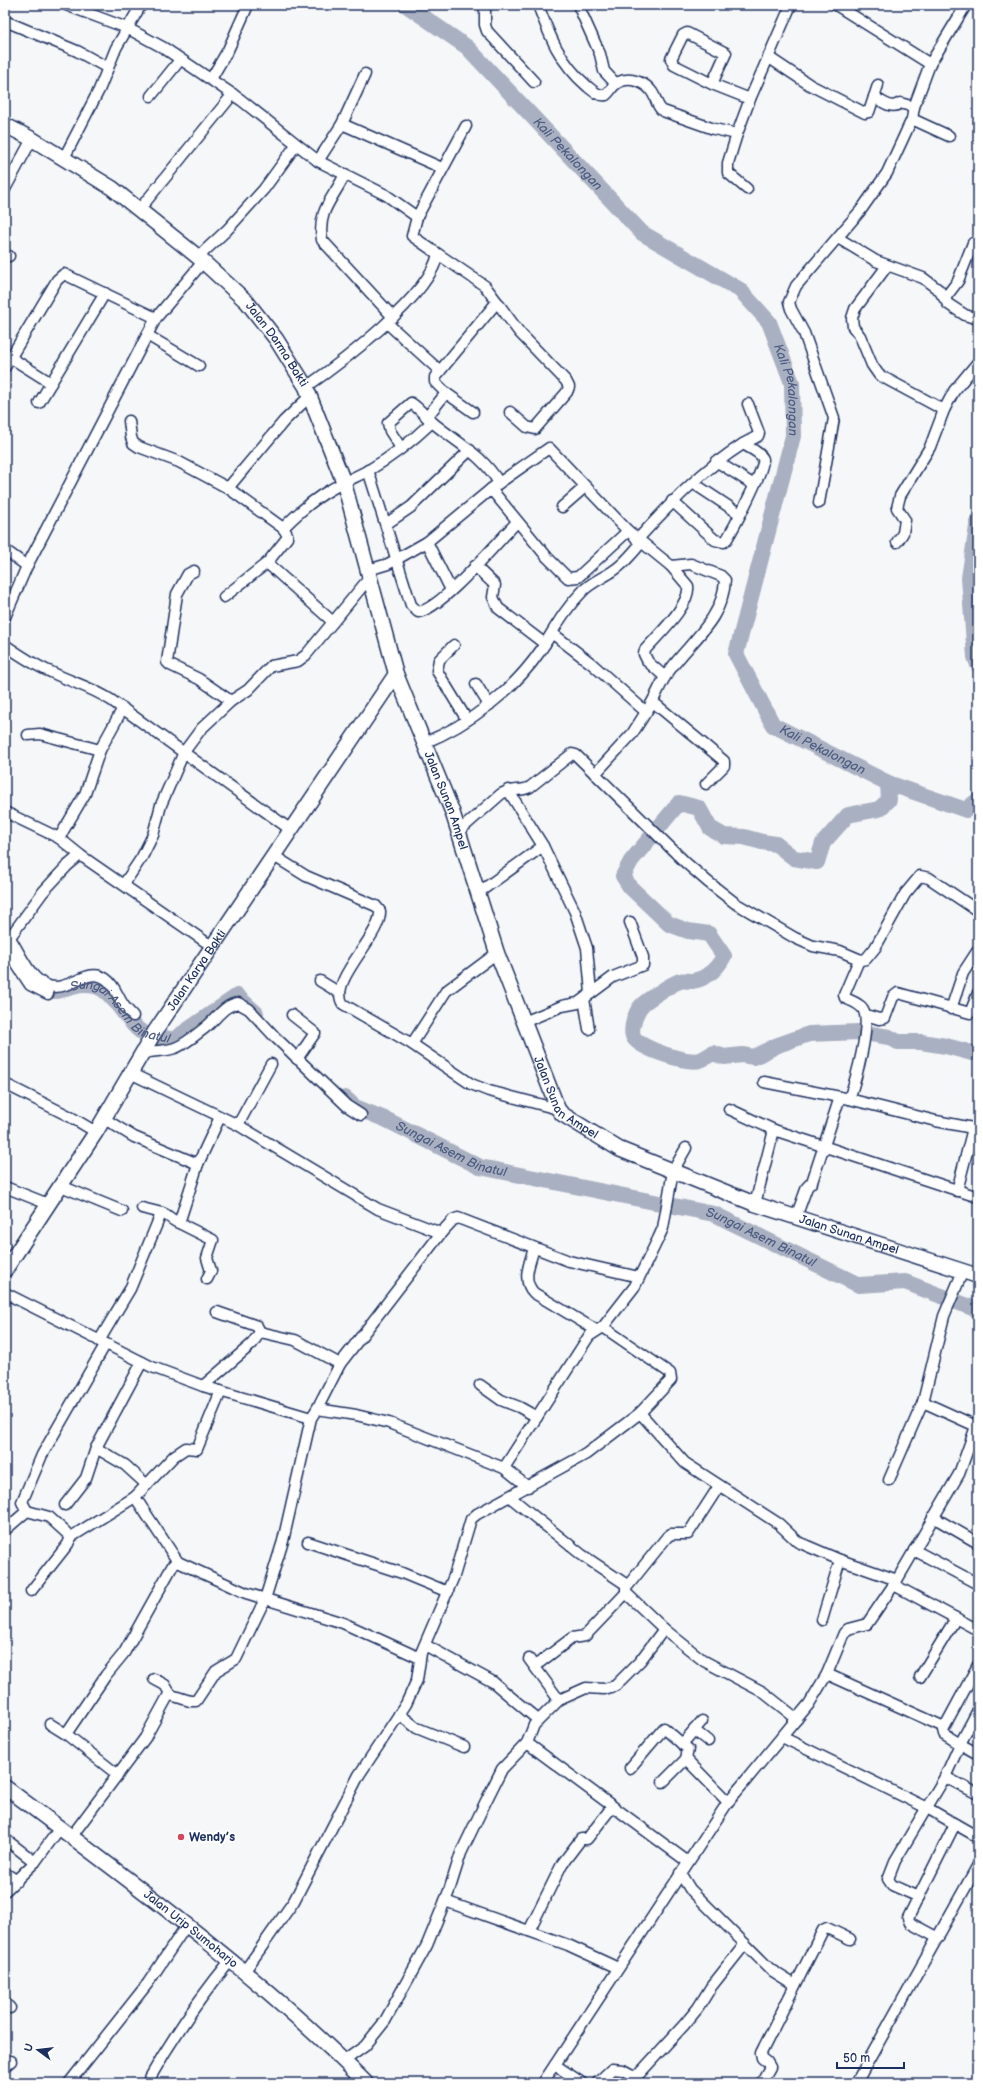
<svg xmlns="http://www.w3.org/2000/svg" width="983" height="2088" viewBox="0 0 983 2088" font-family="'Balsamiq Sans',sans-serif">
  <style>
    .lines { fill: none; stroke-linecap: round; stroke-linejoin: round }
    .river { stroke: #a9b0c1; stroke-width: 16 }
    .street-casing { stroke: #1b2f5e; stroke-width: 13 }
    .secondary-casing { stroke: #1b2f5e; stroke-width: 17 }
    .street { stroke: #fff; stroke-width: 10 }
    .secondary { stroke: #fff; stroke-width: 14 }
    .poi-dot { fill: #d1495b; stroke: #fff; stroke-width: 1.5 }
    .labels { text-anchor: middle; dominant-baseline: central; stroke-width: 3.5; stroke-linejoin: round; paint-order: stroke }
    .street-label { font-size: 12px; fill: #1b2f5e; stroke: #fff }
    .poi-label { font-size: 12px; font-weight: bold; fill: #1b2f5e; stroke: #fff; text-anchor: start }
    .water-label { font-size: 13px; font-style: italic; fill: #4d5c81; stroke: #fff }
  </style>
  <rect width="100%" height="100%" fill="#f6f7f9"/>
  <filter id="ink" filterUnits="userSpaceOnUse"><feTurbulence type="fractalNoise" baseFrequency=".025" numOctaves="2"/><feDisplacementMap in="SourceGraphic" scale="8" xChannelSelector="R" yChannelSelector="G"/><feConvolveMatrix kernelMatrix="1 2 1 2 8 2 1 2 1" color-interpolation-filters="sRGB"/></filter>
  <g filter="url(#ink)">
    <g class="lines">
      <g class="river">
        <path id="s1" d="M406,5L467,47L642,233L740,290L769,322L792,383L793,436L736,654L773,725L888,783L966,810L978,800"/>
        <polyline points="978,520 969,578 975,657 978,665"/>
        <path d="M888,783L889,800L879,809L848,815L823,843L817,862L794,858L776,844L762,842L744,837L724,836L710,828L699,808L679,803L631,861L623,876L630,887L669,924L688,931L709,934L724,956C717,969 706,979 692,981C688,981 683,980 680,981C673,983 645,1001 641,1006C636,1012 629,1030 634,1038C642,1049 687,1064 700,1060C704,1059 709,1055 713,1053L724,1057L742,1055L754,1057L778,1045L809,1034L859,1032L889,1037L898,1042H921L946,1046L972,1053L978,1052"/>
        <path id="s2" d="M33,983C61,1002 68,980 95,986C112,989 126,1021 140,1031C148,1036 164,1037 173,1040L237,996L256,1013"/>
        <path id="s3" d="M345,1098L355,1107L387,1120L480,1167L714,1214L859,1285L905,1282L978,1310"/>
      </g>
      <g class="street-casing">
        <g id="street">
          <path d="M66,5L127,28L164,48L241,100L318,161L386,195L417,217L412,236L438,254C430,296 341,363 306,387"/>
          <polyline points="485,5 485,25 487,31 534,82"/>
          <path d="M538,5C550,37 560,63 587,86C593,91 598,96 606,95C611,91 613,84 619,82C630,76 646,83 652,92C657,99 656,106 663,111L714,129L737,134L750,99"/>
          <polyline points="578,5 600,54 604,71 616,84"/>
          <polyline points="836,5 930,64"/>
          <polyline points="5,21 77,51 108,68"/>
          <polyline points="768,57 810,85 865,113 869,112 878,85"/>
          <polyline points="211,79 228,50 248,5"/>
          <polyline points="712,84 726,53 687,33 683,35 671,59 674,65 712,84 750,99 791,5"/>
          <polyline points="151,96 180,60"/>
          <path d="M874,97C883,102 892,110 900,103L914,107"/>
          <polyline points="912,119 949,136"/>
          <polyline points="342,124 442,168"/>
          <polyline points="737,134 728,163 728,173 747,189"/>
          <polyline points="64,158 99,90 116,48 141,5"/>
          <polyline points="318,161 342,124 365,74"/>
          <path d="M345,174C334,198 317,210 322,240L393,317"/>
          <polyline points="5,189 32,139"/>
          <polyline points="139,210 233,94"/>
          <polyline points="417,217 466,126"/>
          <polyline points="838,238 876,261 923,278 939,290 948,304 965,315 978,319"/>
          <polyline points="5,255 9,256"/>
          <polyline points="198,257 227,230 264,189 296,145"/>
          <polyline points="887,266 855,309 852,318 853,327 860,336 872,365 879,375 944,410"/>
          <polyline points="945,298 958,281 973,243 978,241"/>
          <polyline points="497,302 519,332 566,381 569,387 567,392 535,429 527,427 510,412"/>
          <polyline points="387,323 440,371"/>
          <polyline points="147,335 199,366"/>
          <polyline points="5,354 51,383"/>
          <polyline points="5,367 57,280 64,274 156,318"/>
          <polyline points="446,393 473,412"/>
          <polyline points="39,403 105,293"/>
          <polyline points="427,417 446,393 435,382 435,377 497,302 485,286 438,254"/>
          <polyline points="129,421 131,437 133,443 139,447 179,462 228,488 284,421 310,396"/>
          <path d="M401,448L390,431L388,423L411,403C419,408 425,416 432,422C456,442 483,455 499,483L491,489"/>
          <polyline points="716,461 754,485"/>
          <path d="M368,470L411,605L418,612C441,610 499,540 517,522"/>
          <polyline points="499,483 549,448 628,531"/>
          <polyline points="693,483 740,514"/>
          <path d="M228,488L283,528C297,514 312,500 330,490C343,482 356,477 369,470C392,457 413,440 432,422"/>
          <path d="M672,501L715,540L724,542L727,539C733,529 766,467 763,459C761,453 748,447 743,444L758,436L759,433L748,404"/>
          <polyline points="819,503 834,418 804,333 791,309 789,302 796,286 861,210 887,173 912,119 914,107 930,64 966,5"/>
          <polyline points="562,507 585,487"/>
          <polyline points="386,524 411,507 470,450"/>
          <path d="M637,540C670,504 702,470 743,444"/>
          <polyline points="427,542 451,590"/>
          <polyline points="897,542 903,533 905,520 897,508 900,496 930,447 944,410 954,391 978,362"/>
          <polyline points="5,550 27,566"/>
          <polyline points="267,563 333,622"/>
          <polyline points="475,566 495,585 493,597 498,608 545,644"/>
          <path d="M368,570L388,564L427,542L491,489L547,557L568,578L578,577L628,531L671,566L688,586C691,605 657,636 645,650L644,654L648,662L665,677"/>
          <polyline points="194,571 188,574 177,594 167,662 170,665 199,679 231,701"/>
          <polyline points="224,597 267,563 287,538 287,534 283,528"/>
          <polyline points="5,617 27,566 156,318 202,263"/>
          <polyline points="552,633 592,664 646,712 632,734 595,774"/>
          <path d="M5,645C20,655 34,665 51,672C71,682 91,687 111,700L291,830"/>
          <polyline points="454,645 439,660 437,671 467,720"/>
          <polyline points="476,684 489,705"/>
          <polyline points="653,702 724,761 724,766 706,784"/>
          <path d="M646,712C654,701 658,689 665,677C686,644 723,622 725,580L721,576L691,564L671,566"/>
          <polyline points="28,735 40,734 100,750"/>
          <path d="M424,743C470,724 513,691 541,650C554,630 564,610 581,593C589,583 603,578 613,571C624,564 633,553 641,543"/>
          <polyline points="508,790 543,846 575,912 587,948 591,993"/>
          <polyline points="5,812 59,838 80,855 213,947"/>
          <path d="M458,832L501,794C511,788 521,792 530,787L572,754L576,755L686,863L708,882L735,903L795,938L813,946L840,951L861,960L866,959L875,948L905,894L920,876L929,878L978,911"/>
          <polyline points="59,838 85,794 100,750 123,708"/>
          <path d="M274,856L306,876L376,906L380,911C382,936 327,981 343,1004L412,1044L471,1084L489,1091L558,1109"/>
          <polyline points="124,884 142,857 153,835 161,805 184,752 201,729 231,701 248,690 271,666 298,661 306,655 370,577"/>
          <polyline points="478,893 543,846"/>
          <path d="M5,935L10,938C18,950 25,967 35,977C62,1005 84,963 106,979C116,986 118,999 125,1007C127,1010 131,1013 133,1016"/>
          <polyline points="5,944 43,892 67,866 80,855"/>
          <polyline points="5,947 30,985 48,994"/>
          <polyline points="320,981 340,993"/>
          <polyline points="584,999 589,1029"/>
          <polyline points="951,1009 963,973 978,950"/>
          <polyline points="292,1015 315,1033 297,1059"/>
          <polyline points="866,1015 879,1019 885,1018 893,997 898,993 970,1013 978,993"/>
          <polyline points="524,1022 562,1006 578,1003 613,977 643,965 643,957 630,922"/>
          <polyline points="412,1044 446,991 497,953"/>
          <path d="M141,1054C152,1050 164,1052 175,1048C186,1044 197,1034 206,1027C217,1018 224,1005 238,1003L249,1009L275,1037L347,1106L361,1115"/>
          <polyline points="130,1073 238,1125 378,1209 441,1233 453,1220 458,1218 569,1261 639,1277"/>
          <polyline points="764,1082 840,1097"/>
          <polyline points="5,1084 69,1116 96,1132"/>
          <polyline points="849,1099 936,1121 978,1129"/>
          <polyline points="729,1109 774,1130 755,1204"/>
          <polyline points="103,1118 134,1137 198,1164"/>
          <polyline points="238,1125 271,1064"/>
          <polyline points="774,1130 978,1197"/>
          <polyline points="61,1186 122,1211"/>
          <polyline points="5,1187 48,1204"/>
          <polyline points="957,1191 973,1128"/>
          <polyline points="142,1208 162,1213"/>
          <path d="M796,1217L807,1187L812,1182L840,1097L849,1099C855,1082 872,1024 863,1009C859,1003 851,1001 845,998L844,995L859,960"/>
          <polyline points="179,1223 213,1240 207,1258 211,1271 207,1279"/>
          <path d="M534,1248C530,1263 521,1280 534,1293L596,1330"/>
          <polyline points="963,1271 944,1316 923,1402 976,1426"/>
          <polyline points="5,1293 152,1367 203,1386 311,1418"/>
          <polyline points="260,1332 295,1340 340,1364"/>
          <path d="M99,1341L130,1289L161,1214L162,1213C169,1215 172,1221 179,1223L198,1164L220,1117"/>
          <polyline points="480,1385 501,1400 519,1407 537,1417"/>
          <polyline points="203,1386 252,1344 260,1332 257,1326 217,1312"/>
          <polyline points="317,1409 340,1364 441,1233"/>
          <polyline points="640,1413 685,1463 779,1524 798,1542 840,1560 897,1580"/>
          <polyline points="96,1448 125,1465 147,1485"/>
          <polyline points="504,1468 528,1487"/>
          <polyline points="889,1480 923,1402"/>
          <polyline points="135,1497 178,1562"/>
          <polyline points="510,1497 582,1555 627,1585"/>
          <polyline points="65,1505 86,1478 96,1448 142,1362"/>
          <polyline points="27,1511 49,1517 71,1537"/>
          <polyline points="933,1517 978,1543"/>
          <polyline points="5,1530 27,1511 22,1502 42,1455 105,1345"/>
          <polyline points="308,1542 402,1573 448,1592"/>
          <polyline points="914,1550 978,1584"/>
          <polyline points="894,1585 978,1630"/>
          <polyline points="31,1591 68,1544 71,1537 135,1497 174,1456 186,1448 197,1449 221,1391"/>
          <polyline points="822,1620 840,1560"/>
          <polyline points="664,1629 626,1593 626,1588 667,1537 671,1534 688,1534 719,1486"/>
          <polyline points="425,1645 493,1682 538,1720"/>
          <polyline points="529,1659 559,1700"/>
          <polyline points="535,1666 572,1638 585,1636 626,1593"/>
          <polyline points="827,1674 944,1727"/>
          <polyline points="920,1677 956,1618"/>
          <polyline points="154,1679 165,1685 171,1695"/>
          <polyline points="978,1710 960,1744 978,1754"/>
          <polyline points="399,1714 417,1728 464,1747"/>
          <polyline points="50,1724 66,1734"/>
          <polyline points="694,1730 708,1741"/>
          <polyline points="782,1737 927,1808 978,1837"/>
          <polyline points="527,1743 688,1862"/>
          <polyline points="682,1744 702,1721"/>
          <polyline points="630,1768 664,1728 688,1749 686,1759"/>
          <polyline points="118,1775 66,1734 106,1675 124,1653 173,1565 178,1562 246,1593 343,1623 420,1658"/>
          <polyline points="945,1777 978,1794"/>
          <polyline points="663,1782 686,1759 728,1802"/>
          <polyline points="71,1837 145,1738 168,1696 171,1695 190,1701 196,1701 216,1671 236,1659 265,1599 283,1541 311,1418 317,1409 356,1415 389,1423 504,1468 589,1336 603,1327"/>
          <polyline points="5,1839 35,1862"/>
          <polyline points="5,1873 17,1881"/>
          <polyline points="680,1873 690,1889 771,1970 795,1985"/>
          <polyline points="5,1891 35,1862 60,1828"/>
          <polyline points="919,1897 892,1885 888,1879 895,1861 945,1777 960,1744 944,1734 943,1730 978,1665"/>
          <polyline points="445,1901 568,1945 618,1968"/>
          <polyline points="529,1931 562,1864 581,1839 587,1839 612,1807"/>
          <polyline points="938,1938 910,1923 908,1918 955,1824"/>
          <polyline points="244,1972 294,1901 359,1775 406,1704 417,1680 421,1653 454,1576 471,1519 477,1514 586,1454 640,1413 671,1380 670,1373 603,1327 635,1286 658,1239 663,1228 673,1171 686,1148"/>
          <polyline points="5,2003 10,2008"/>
          <polyline points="344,2061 365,2046 385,2021 427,1945 449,1891 461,1853 486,1801 502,1769 527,1743 534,1725 559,1700 586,1688 604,1689 615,1686 640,1661 664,1629 704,1661 763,1692 797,1719"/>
          <polyline points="555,2065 582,2083"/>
          <polyline points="5,2066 11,2061"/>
          <polyline points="69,2083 148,1983 186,1926"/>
          <path d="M147,2083C172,2038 197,2001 230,1961"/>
          <polyline points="543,2083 728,1802 809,1704 827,1674 844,1633 848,1629 867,1624 897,1580 959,1474 978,1421"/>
          <polyline points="597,2083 612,2069 623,2070 632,2075 639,2074 684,2025 698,2008 711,1987 745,1944"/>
          <polyline points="761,2083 770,2067 767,2062 762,2058 761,2053 823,1930 827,1928 850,1939"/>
          <polyline points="856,2083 978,1865"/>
        </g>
      </g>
      <g class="secondary-casing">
        <g id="secondary">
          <path id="s4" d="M5,125L32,139L112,188L198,257L247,302L276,339L306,387L344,483L396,674L452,811L497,953L558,1109L562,1114L619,1149L755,1204L978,1276"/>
          <path id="s5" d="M5,1270L96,1132L154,1033L396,674"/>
          <path id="s6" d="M5,1787C129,1880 257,1973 366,2083"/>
        </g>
      </g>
      <use href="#street" class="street"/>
      <use href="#secondary" class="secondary"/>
    </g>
  </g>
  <circle class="poi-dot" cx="181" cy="1837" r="4"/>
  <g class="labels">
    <g class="street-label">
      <text stroke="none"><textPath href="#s4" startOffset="353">Jalan Darma Bakti</textPath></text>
      <text stroke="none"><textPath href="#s4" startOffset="842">Jalan Sunan Ampel</textPath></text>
      <text stroke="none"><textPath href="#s5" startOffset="356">Jalan Karya Bakti</textPath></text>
      <text stroke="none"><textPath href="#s4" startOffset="1166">Jalan Sunan Ampel</textPath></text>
      <text stroke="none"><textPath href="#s4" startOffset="1489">Jalan Sunan Ampel</textPath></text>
      <text stroke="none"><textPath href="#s6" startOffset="234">Jalan Urip Sumoharjo</textPath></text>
    </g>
    <g class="poi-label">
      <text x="189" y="1837">Wendy’s</text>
    </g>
    <g class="water-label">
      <text stroke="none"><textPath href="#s1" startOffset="221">Kali Pekalongan</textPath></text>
      <text stroke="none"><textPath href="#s1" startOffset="557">Kali Pekalongan</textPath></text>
      <text stroke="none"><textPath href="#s1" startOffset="965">Kali Pekalongan</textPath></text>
      <text stroke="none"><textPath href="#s2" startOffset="100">Sungai Asem Binatul</textPath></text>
      <text stroke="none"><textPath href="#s3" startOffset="119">Sungai Asem Binatul</textPath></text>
      <text stroke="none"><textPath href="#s3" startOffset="443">Sungai Asem Binatul</textPath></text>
    </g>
  </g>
  <rect width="983" height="2088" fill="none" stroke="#fff" stroke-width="20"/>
  <rect x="10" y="10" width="963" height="2068" fill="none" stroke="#1b2f5e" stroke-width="1.5" filter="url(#ink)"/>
  <g transform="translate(38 2050) rotate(285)" stroke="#ffffff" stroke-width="3" paint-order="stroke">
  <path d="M0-3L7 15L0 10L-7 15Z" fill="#1b2f5e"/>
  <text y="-6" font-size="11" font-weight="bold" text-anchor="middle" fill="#1b2f5e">U</text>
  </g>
  <path d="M837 2062v6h67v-6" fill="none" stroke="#1b2f5e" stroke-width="2"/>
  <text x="843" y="2062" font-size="12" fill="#1b2f5e" stroke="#ffffff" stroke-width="3" paint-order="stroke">50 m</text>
</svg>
